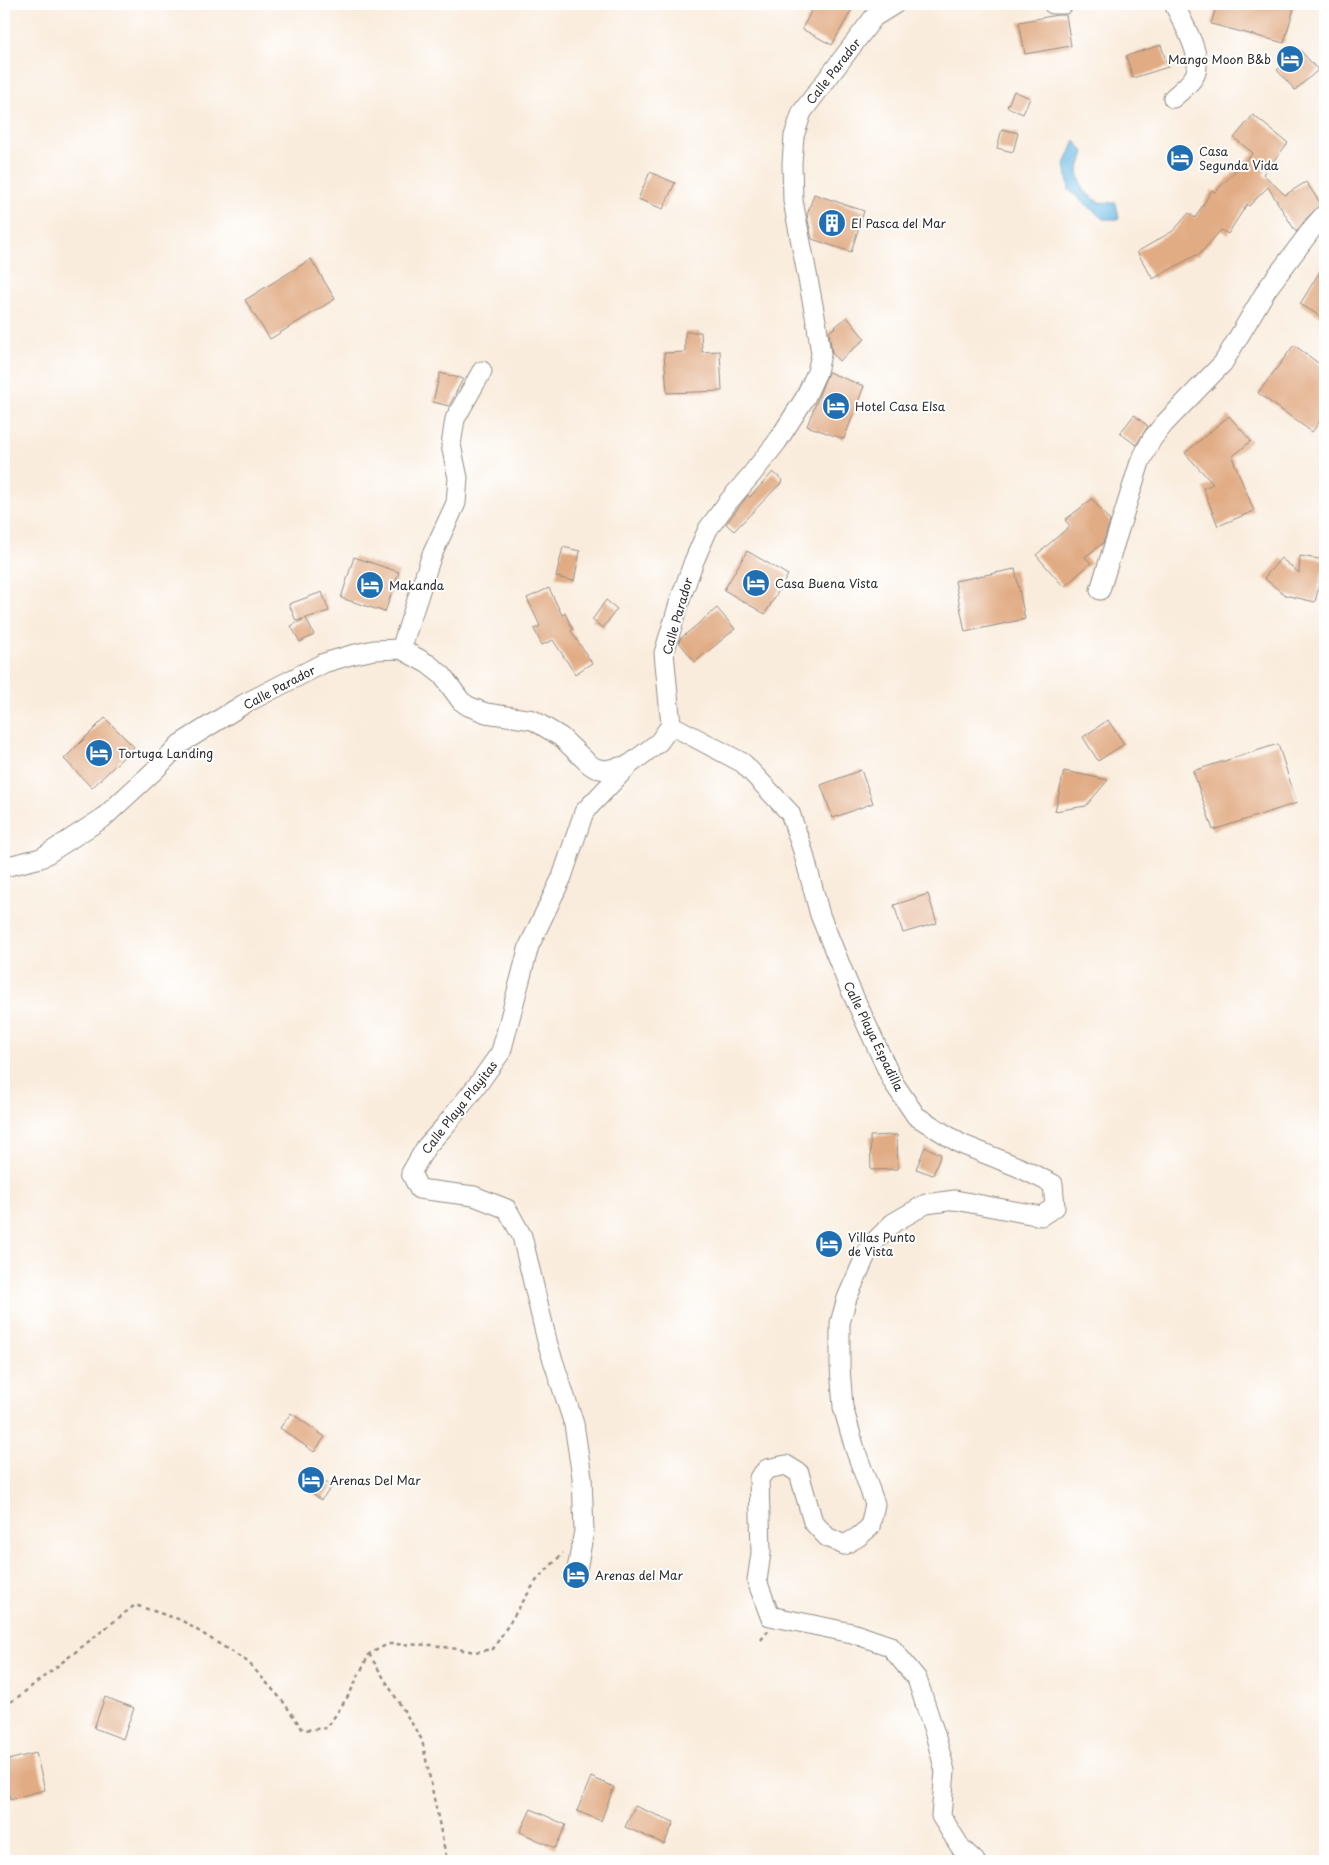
<svg xmlns="http://www.w3.org/2000/svg" width="1329" height="1865" viewBox="0 0 1329 1865" font-family="'Playpen Sans',sans-serif">
  <style>
    .water { fill: #69b9e4; stroke: #4a7288 }
    .building { fill: #e1ab83 }
    .lines { fill: none; stroke-linecap: round; stroke-linejoin: round }
    .minor-casing { stroke: #928c84; stroke-width: 21 }
    .path { stroke: #928c84; stroke-width: 2.5; stroke-dasharray: 4 4; stroke-linecap: butt }
    .minor { stroke: #fff; stroke-width: 19 }
    .labels { text-anchor: middle; dominant-baseline: central; stroke-width: 4; stroke-linejoin: round; paint-order: stroke }
    .poi-label { font-size: 12px; fill: #2b2b2b; stroke: #fff; text-anchor: start }
    .street-label { font-size: 12px; fill: #2b2b2b; stroke: #fff }
  </style>
  <rect width="100%" height="100%" fill="#fff"/>
  <filter id="ink" filterUnits="userSpaceOnUse"><feTurbulence type="fractalNoise" baseFrequency=".02" numOctaves="2"/><feDisplacementMap in="SourceGraphic" scale="10" xChannelSelector="R" yChannelSelector="G"/><feConvolveMatrix kernelMatrix="1 2 1 2 8 2 1 2 1" color-interpolation-filters="sRGB"/></filter>
  <filter id="wash" filterUnits="userSpaceOnUse"><feTurbulence type="fractalNoise" baseFrequency=".0096" numOctaves="4" result="noise"/><feDisplacementMap in="SourceGraphic" scale="20" xChannelSelector="R" yChannelSelector="G"/><feGaussianBlur stdDeviation="1.12" result="paint"/><feColorMatrix in="noise" values="0 0 0 0 0 0 0 0 0 0 0 0 0 0 0 0 0 1.4 0 .05"/><feComposite in="paint" operator="in"/></filter>
  <g filter="url(#wash)">
    <rect width="100%" height="100%" fill="#f9ecdc"/>
    <polygon class="water" points="1075,141 1084,152 1078,172 1083,190 1098,202 1116,203 1119,219 1103,219 1069,190 1065,164"/>
    <g id="blocks">
      <g class="building">
        <polygon points="815,4 855,4 832,45 802,29"/>
        <polygon points="1217,4 1295,4 1284,43 1211,24"/>
        <polygon points="1057,15 1066,15 1071,46 1025,54 1019,22"/>
        <polygon points="1161,45 1168,67 1133,78 1126,56"/>
        <polygon points="1300,50 1318,70 1295,90 1277,70"/>
        <polygon points="1014,91 1030,98 1023,114 1007,107"/>
        <polygon points="1253,115 1288,143 1263,174 1285,195 1306,182 1321,204 1307,218 1296,232 1268,187 1249,206 1247,204 1228,234 1221,230 1198,256 1196,255 1153,279 1137,252 1173,231 1189,213 1195,218 1212,190 1215,192 1253,153 1234,138"/>
        <polygon points="1002,129 1018,133 1013,152 997,148"/>
        <polygon points="650,172 675,183 663,209 638,199"/>
        <polygon points="814,194 864,211 851,252 812,239 807,215"/>
        <polygon points="311,259 335,299 270,339 245,300"/>
        <polygon points="1325,263 1325,319 1300,304"/>
        <polygon points="847,317 865,339 839,361 832,353 829,332"/>
        <polygon points="685,332 701,332 702,352 720,351 722,391 667,393 664,353 685,352"/>
        <polygon points="1294,345 1325,368 1325,415 1312,432 1258,393"/>
        <polygon points="828,372 864,386 844,439 807,426"/>
        <polygon points="440,373 463,379 449,406 433,402"/>
        <polygon points="1134,415 1148,426 1136,445 1120,433"/>
        <polygon points="1229,416 1251,441 1232,457 1254,511 1218,526 1203,488 1213,484 1185,453"/>
        <polygon points="773,472 783,481 734,531 726,524 748,495 750,497"/>
        <polygon points="1092,499 1110,521 1103,543 1085,557 1091,563 1064,587 1036,555 1070,526 1065,520"/>
        <polygon points="563,547 580,551 574,581 556,577"/>
        <polygon points="747,551 788,575 765,614 724,590"/>
        <polygon points="1300,556 1325,560 1315,602 1285,595 1264,578 1281,558 1299,573"/>
        <polygon points="354,557 399,572 385,612 341,598"/>
        <polygon points="1015,569 1025,619 965,632 955,581"/>
        <polygon points="549,588 562,615 565,613 573,630 571,631 592,663 575,674 553,640 542,645 534,629 540,626 527,598"/>
        <polygon points="322,592 329,611 296,621 289,604"/>
        <polygon points="606,600 617,609 603,628 592,620"/>
        <polygon points="717,608 735,629 695,662 679,642 680,639"/>
        <polygon points="306,618 314,635 300,642 291,626"/>
        <polygon points="105,718 134,747 92,788 64,759"/>
        <polygon points="1108,720 1124,744 1098,761 1083,737"/>
        <polygon points="1278,744 1297,803 1213,830 1193,771"/>
        <polygon points="861,770 873,803 833,818 821,785"/>
        <polygon points="1064,771 1079,774 1108,780 1086,806 1055,811"/>
        <polygon points="928,894 937,923 903,933 894,905"/>
        <polygon points="897,1135 898,1169 871,1170 870,1136"/>
        <polygon points="925,1147 941,1154 933,1175 916,1169"/>
        <polygon points="291,1413 325,1437 314,1452 280,1428"/>
        <polygon points="312,1471 332,1487 321,1500 301,1484"/>
        <polygon points="105,1697 134,1708 123,1739 94,1728"/>
        <polygon points="36,1753 45,1790 10,1799 4,1772 4,1761"/>
        <polygon points="591,1777 614,1787 601,1821 577,1811"/>
        <polygon points="635,1806 674,1822 664,1844 625,1827"/>
        <polygon points="531,1809 566,1825 555,1848 520,1832"/>
      </g>
    </g>
  </g>
  <g filter="url(#ink)">
    <use href="#blocks" fill-opacity="0" stroke="#928c84" stroke-width="1"/>
    <g class="lines">
      <g class="minor-casing">
        <g id="minor">
          <polyline points="1053,4 1064,4"/>
          <path d="M1173,98C1180,92 1191,83 1195,75C1204,56 1182,22 1174,4"/>
          <polyline points="1100,590 1140,462 1152,439 1164,424 1223,363 1267,289 1315,225 1325,214"/>
          <polyline points="401,649 431,557 456,503 458,478 451,445 455,419 482,371"/>
          <polyline points="671,725 743,763 790,813 803,851 820,915 848,984 893,1082 916,1116 961,1144 1018,1167 1053,1184 1055,1207 1041,1216 955,1200 926,1204 893,1223 870,1246 847,1298 840,1323 840,1367 843,1407 855,1449 875,1504 870,1527 858,1537 844,1545 827,1537 813,1522 799,1473 786,1465 767,1469 759,1478 761,1553 757,1581 770,1616 852,1633 890,1646 917,1679 935,1734 945,1771 941,1816 961,1848 975,1861"/>
          <polyline points="4,867 41,858 103,818 156,769 180,744 244,704 324,663 351,655 374,650 401,649 428,664 442,675 461,701 468,706 486,713 533,720 561,737 589,764 595,768 605,770 629,765 659,742 671,725 664,653 680,600 694,561 708,529 728,502 751,475 777,442 805,398 817,372 821,354 817,326 793,201 792,163 794,136 802,112 874,17 895,4"/>
          <polyline points="576,1575 584,1531 582,1477 574,1424 548,1345 522,1236 507,1209 474,1196 419,1189 411,1173 426,1147 444,1127 476,1087 501,1052 529,946 562,877 584,812 629,765"/>
        </g>
      </g>
      <g class="path">
        <polyline points="761,1640 768,1631"/>
        <polyline points="369,1654 422,1740 447,1861"/>
        <polyline points="4,1706 18,1697 135,1605 181,1620 248,1662 282,1700 303,1730 327,1728 350,1693 369,1654 388,1644 433,1645 475,1652 493,1649 536,1581 563,1553"/>
      </g>
      <use href="#minor" class="minor"/>
    </g>
  </g>
  <defs>
    <g id="hotel-disc" transform="scale(1.4375)"><circle r="9.5" fill="#1f6fb2" stroke="#fff"/><path d="M-6-4.5h1.5V1H6V5H4.5V3h-9V5H-6ZM-4 0a1.8 1.8 0 1 1 3.6 0ZM.5 0V-2.5h3Q6-2.5 6 0Z" fill="#fff"/></g>
    <g id="building-disc" transform="scale(1.4375)"><circle r="9.5" fill="#1f6fb2" stroke="#fff"/><path d="M-4-6H4V6H1V3H-1V6H-4ZM-2.5-4.3h1.7v1.8h-1.7ZM.8-4.3h1.7v1.8H.8ZM-2.5-1h1.7V.8h-1.7ZM.8-1h1.7V.8H.8Z" fill="#fff"/></g>
  </defs>
  <g fill-rule="evenodd">
    <use href="#hotel-disc" x="1290" y="59"/>
    <use href="#hotel-disc" x="1180" y="158"/>
    <use href="#building-disc" x="832" y="223"/>
    <use href="#hotel-disc" x="836" y="406"/>
    <use href="#hotel-disc" x="756" y="583"/>
    <use href="#hotel-disc" x="370" y="585"/>
    <use href="#hotel-disc" x="99" y="753"/>
    <use href="#hotel-disc" x="829" y="1244"/>
    <use href="#hotel-disc" x="311" y="1480"/>
    <use href="#hotel-disc" x="576" y="1575"/>
  </g>
  <g class="labels">
    <g class="poi-label">
      <text x="1271" y="59" text-anchor="end">Mango Moon B&amp;b</text>
      <text x="1199" y="151">Casa<tspan x="1199" dy="14">Segunda Vida</tspan></text>
      <text x="851" y="223">El Pasca del Mar</text>
      <text x="855" y="406">Hotel Casa Elsa</text>
      <text x="775" y="583">Casa Buena Vista</text>
      <text x="389" y="585">Makanda</text>
      <text x="118" y="753">Tortuga Landing</text>
      <text x="848" y="1237">Villas Punto<tspan x="848" dy="14">de Vista</tspan></text>
      <text x="330" y="1480">Arenas Del Mar</text>
      <text x="595" y="1575">Arenas del Mar</text>
    </g>
    <g class="street-label">
      <text transform="translate(833 71) rotate(-52)">Calle Parador</text>
      <text transform="translate(677 616) rotate(-74)">Calle Parador</text>
      <text transform="translate(279 687) rotate(-28)">Calle Parador</text>
      <text transform="translate(874 1036) rotate(64)">Calle Playa Espadilla</text>
      <text transform="translate(459 1107) rotate(-52)">Calle Playa Playitas</text>
    </g>
  </g>
  <rect width="1329" height="1865" fill="none" stroke="#fff" stroke-width="20"/>
</svg>
